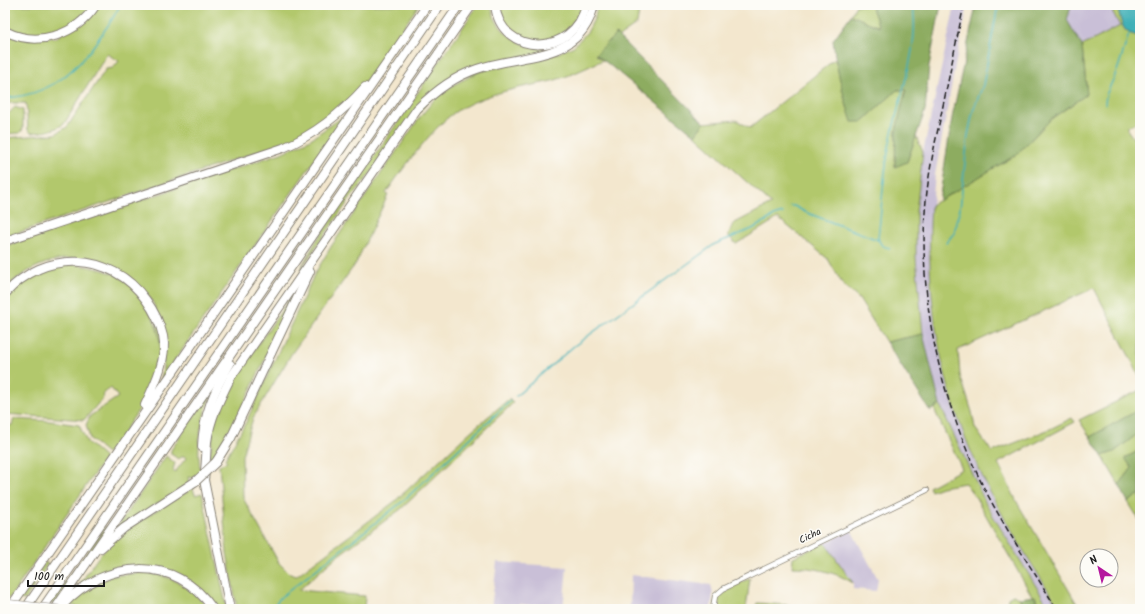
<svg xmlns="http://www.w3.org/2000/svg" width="1145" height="614" viewBox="0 0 1145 614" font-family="Kalam,sans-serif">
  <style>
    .industrial { fill: #c9bfd7 }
    .green { fill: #b2c86c; stroke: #677244 }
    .forest { fill: #8dac60; stroke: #54643e }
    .water { fill: #40b0b7; stroke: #2e666a }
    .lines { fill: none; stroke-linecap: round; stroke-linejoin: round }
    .stream { stroke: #40b0b7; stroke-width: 1.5 }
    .street-casing { stroke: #888275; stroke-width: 6 }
    .highway-casing { stroke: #888275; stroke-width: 10 }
    .street { stroke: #fff; stroke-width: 4.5 }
    .highway { stroke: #fff; stroke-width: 8 }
    .rail { stroke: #1c1c1c; stroke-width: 1.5; stroke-dasharray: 6 3; stroke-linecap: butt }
    .primary-bridge-casing { stroke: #888275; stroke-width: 8; stroke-linecap: butt }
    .highway-bridge-casing { stroke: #888275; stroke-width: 10; stroke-linecap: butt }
    .primary-bridge { stroke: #fff; stroke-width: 7 }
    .highway-bridge { stroke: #fff; stroke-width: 8 }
    .labels { text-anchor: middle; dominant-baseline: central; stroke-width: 3; stroke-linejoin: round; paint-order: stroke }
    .street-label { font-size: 10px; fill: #1c1c1c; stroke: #fdfcf7 }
  </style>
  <rect width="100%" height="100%" fill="#fdfcf7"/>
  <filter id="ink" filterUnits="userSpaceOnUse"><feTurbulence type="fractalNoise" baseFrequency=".025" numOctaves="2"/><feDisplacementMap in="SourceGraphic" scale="8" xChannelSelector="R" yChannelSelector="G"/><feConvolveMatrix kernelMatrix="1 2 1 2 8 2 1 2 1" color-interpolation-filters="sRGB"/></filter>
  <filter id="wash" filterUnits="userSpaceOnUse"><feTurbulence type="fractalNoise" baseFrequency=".012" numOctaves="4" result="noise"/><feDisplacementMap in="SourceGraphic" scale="16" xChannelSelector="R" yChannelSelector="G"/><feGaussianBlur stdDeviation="0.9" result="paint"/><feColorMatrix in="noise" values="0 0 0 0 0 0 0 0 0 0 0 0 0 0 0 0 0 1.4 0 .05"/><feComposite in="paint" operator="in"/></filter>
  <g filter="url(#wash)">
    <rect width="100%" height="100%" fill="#f3e7ce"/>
    <g class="industrial">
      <polygon points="955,5 968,5 955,66 935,175 929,236 930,270 937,341 952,402 977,465 991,494 1060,609 1050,609 1008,541 975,483 940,405 923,334 916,258 916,212 923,152"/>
      <polygon points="1072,5 1088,5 1090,8 1096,5 1109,5 1121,26 1082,46 1067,20"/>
      <polygon points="851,530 878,579 876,591 853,589 853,583 825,543"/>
      <polygon points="497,562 567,567 563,609 519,604 519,609 491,609"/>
      <polygon points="631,575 711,585 713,594 711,609 630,609"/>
    </g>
    <g class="green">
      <path d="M5,5H91C79,25 49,38 26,34C19,33 12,30 5,28Z"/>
      <path d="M98,5H419L359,91L329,118L293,140L5,237V138L55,134L67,127L106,69L113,68L119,61L107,54L64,124C53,131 44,132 31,133L28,130L26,103H5V34L56,38Z"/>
      <path d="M478,5H491C495,31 519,47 544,48L545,50L442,84L351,198L299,271L318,238Z"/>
      <path d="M498,5H582C568,51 511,53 498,5Z"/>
      <path d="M597,5H640L637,24L619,37L616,35L596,55L603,60C586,68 570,76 552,81C520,88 489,92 460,109C436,122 402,170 386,193L388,195L356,263L292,353L253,418L242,456L243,498L279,563L290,574L296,576L394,502L471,431L509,399L513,403L401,509L336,557L299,590L365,596L364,609H237L227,553L219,466L227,461L225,459L246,422L314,275L332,245L420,117L434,100L453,85L479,72L553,55L574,46L588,31L595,17Z"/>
      <polygon points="856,5 871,5 879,27 851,15"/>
      <path d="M1109,5H1117C1122,22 1120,33 1139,36L1140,43V121L1128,126V131L1140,147V377L1094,288L958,350L960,375L972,412L975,428L992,452L1050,429L1072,418L1075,422L998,463L1018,504L1080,609H1060C1031,563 999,514 977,465C939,383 925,295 931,205L1016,155L1051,119L1087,94L1082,46L1120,26Z"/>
      <polygon points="835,59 847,107 862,122 897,90 906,90 896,131 895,166 907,162 916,136 923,152 916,212 916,258 923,334 886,342 859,299 843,285 828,259 778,218 736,244 728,235 733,224 771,204 695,135 704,123 736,120 750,128"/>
      <polygon points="15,107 23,110 23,129 20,133 5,134 5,114 8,114"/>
      <path d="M341,118L343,119L161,380C165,362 163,354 159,335C158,326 157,314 154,305C150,296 139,286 132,280C93,246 40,254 5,289V246L281,153L309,140Z"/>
      <path d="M70,264C87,266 105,269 120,277C146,292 166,334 159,364C155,384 143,405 131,421C124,432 117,445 107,453L90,439L86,425L90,416L118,397L111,388L104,393L103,398L84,420L5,414L6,426L12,425L14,419L50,421L79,425L87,442L105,458L10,598H5V301C18,278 46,268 70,264Z"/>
      <polygon points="300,284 228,438 209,464 214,423 227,389"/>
      <polygon points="1140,390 1140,409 1090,437 1079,420"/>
      <path d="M210,392L211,393C202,420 195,444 201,473L195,478L188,477L189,484L116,529L166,456L175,463L173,470L175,472L186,458L184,456L178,459L171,454V450Z"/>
      <polygon points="940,405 987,506 1050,609 1043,609 1035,596 1032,596 976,498 965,483 942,487 931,491 929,487 962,469 934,409"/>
      <polygon points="1140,432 1140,450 1125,458 1132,468 1119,485 1102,456 1114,452"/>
      <path d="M193,488L195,495L202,493L227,609H217L192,583L136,566L79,585C90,570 99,553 113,541C137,520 167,505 193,488Z"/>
      <polygon points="1140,494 1140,521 1128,502"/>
      <polygon points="106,526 107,527 55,604 50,603"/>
      <path d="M825,543L853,583C836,572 813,567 792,567L793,557Z"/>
      <polygon points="45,562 48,564 25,600 20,599"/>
      <path d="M144,572C174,577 189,585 209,609H92L67,605L78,595L111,576Z"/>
      <polygon points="750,578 746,609 715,609 716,597 724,590"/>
      <polygon points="1013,595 1020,598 1022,609 1007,609 1008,598"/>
      <polygon points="757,603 789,605 788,609 756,609"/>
    </g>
    <g class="forest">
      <path d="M871,5H941L929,66L925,111L907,162L895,167L896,131L906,90H897L862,122H852C843,95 836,68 833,40L851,15L879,27Z"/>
      <polygon points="976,5 1070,5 1071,7 1067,20 1082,46 1087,94 1051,119 1016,155 939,201 952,118"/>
      <polygon points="616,34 704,123 695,135 596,54"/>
      <polygon points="923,334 940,405 930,411 886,342"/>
      <polygon points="1140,409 1140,432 1114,452 1102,456 1090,437"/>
      <polygon points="1140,450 1140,494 1128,502 1119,485 1132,468 1125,458"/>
      <polygon points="1034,596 1043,609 1022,609 1020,598"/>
    </g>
    <path class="water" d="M1117,5H1140V43L1139,36C1120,33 1122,22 1117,5Z"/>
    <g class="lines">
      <g class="stream">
        <path d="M5,98C50,95 76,72 100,37C107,27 115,16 120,5"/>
        <polyline points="1105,104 1106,95 1117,71 1129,34"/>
        <polyline points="791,206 794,206 805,212 878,240"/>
        <polyline points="946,243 954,233 960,209 968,135 973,111 983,85 998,5"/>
        <path d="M890,248C883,247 880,245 878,238C882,206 883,173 890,142C897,104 922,42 912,5"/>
        <polyline points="516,396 574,346 715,244 752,229 776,215 783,213"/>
        <polyline points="271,609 281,597 402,502 510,401"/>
      </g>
    </g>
  </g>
  <g filter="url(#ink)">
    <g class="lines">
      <g class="street-casing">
        <polyline id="street" points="713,609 715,596 723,589 927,490"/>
      </g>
      <g class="highway-casing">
        <g id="highway">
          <path d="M495,5C501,58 575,57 586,5"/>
          <path d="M5,31C38,48 76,35 96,5"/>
          <path d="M5,241L283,148C316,134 341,114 365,87"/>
          <path d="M5,294C44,249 111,251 146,300C154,311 160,323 163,336C168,358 154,386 145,405"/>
          <path d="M202,447C203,416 214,390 230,364"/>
          <polyline points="216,462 231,438 310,271"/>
          <polyline points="203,475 230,609"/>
          <path d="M204,480C206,467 206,454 207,442C210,418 221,397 231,377L417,109C434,92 453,77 477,69C522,53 581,63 594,5"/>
          <polyline points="101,548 124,528 196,481"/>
          <path d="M63,605C105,559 176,554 213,609"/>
          <polyline points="9,609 427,5"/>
          <polyline points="25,609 440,5"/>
          <polyline points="42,609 459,5"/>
          <polyline points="55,609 472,5"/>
        </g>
      </g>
      <use href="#street" class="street"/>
      <use href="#highway" class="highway"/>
      <path class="rail" d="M964,5C956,42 949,78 941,115C934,147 927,180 925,213C919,308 942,403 984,488C1006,530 1032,569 1057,609"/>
      <g class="primary-bridge-casing">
        <polyline id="primary-bridge" points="5,603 59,609"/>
      </g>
      <g class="highway-bridge-casing">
        <polyline id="highway-bridge" points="196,481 216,462"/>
      </g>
      <use href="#primary-bridge" class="primary-bridge"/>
      <use href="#highway-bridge" class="highway-bridge"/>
    </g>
  </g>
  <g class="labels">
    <g class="street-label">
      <text transform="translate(810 536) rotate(-26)">Cicha</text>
    </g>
  </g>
  <rect width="1145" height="614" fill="none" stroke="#fdfcf7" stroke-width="20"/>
  <g transform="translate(1099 568) rotate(325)"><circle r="19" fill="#fdfcf7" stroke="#a3a29f"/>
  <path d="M0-3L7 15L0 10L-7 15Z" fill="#b5179e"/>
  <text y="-6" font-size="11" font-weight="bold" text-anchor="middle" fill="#1c1c1c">N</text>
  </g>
  <path d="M28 580v6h76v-6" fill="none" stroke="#1c1c1c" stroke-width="2"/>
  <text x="34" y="580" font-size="12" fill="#1c1c1c" stroke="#fdfcf7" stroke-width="3" paint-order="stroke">100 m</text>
</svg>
